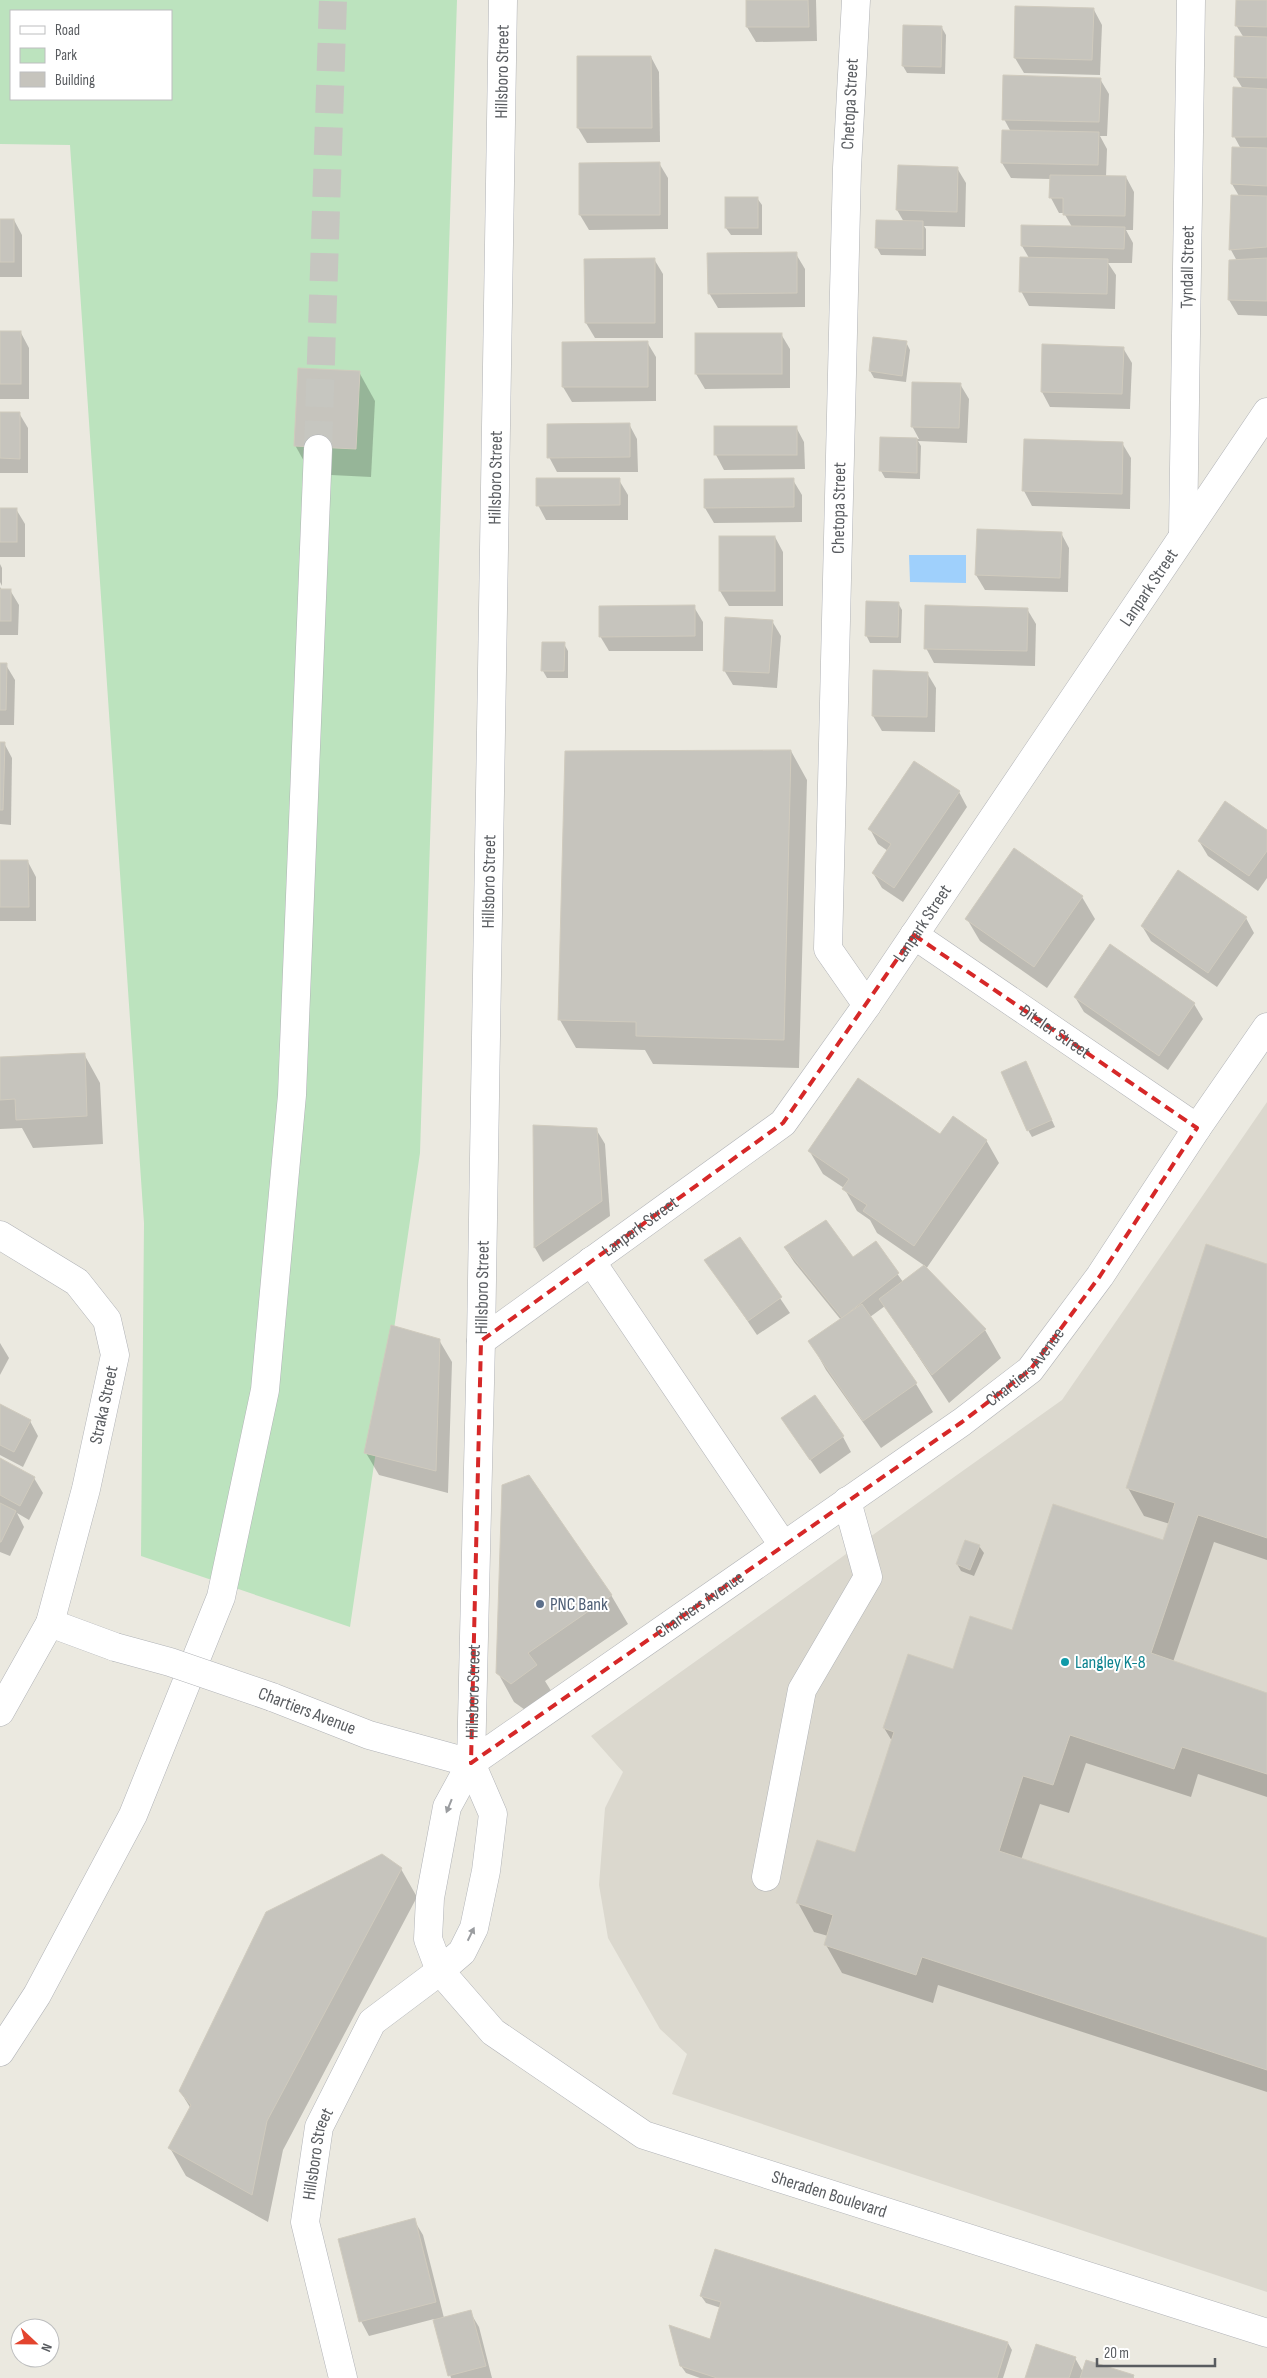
<svg xmlns="http://www.w3.org/2000/svg" width="1267" height="2378" viewBox="0 0 1267 2378" font-family="'Sofia Sans Condensed',sans-serif">
  <style>
    .education { fill: #dbd8ce }
    .green { fill: #bce3be; fill-rule: evenodd }
    .water { fill: #9fd0fc }
    .shadow { fill: #0003 }
    .building { fill: #c6c4bd; stroke: #d0cbbe }
    .lines { fill: none; stroke-linecap: round; stroke-linejoin: round }
    .minor-tunnel { stroke: #c6c6c0; stroke-width: 28; stroke-dasharray: 28 14; stroke-linecap: butt }
    .minor-casing { stroke: #b1b3b7; stroke-width: 29 }
    .minor { stroke: #fff; stroke-width: 28 }
    .minor-bridge-casing { stroke: #b1b3b7; stroke-width: 29; stroke-linecap: butt }
    .minor-bridge { stroke: #fff; stroke-width: 28 }
    .oneway { fill: #9b9da0 }
    .marked { fill: none; stroke: #d62828; stroke-width: 4; stroke-dasharray: 10 6; stroke-linejoin: round }
    .service-dot { fill: #5c6f8a; stroke: #fff; stroke-width: 2 }
    .culture-dot { fill: #0f9aa8; stroke: #fff; stroke-width: 2 }
    .labels { text-anchor: middle; dominant-baseline: central; stroke-width: 4; stroke-linejoin: round; paint-order: stroke }
    .street-label { font-size: 18px; fill: #595c60; stroke: #fff }
    .service-label { font-size: 18px; fill: #4e5e75; stroke: #fff; text-anchor: start }
    .culture-label { font-size: 18px; fill: #0d838f; stroke: #fff; text-anchor: start }
  </style>
  <rect width="100%" height="100%" fill="#ebe9e0"/>
  <polygon class="education" points="1267,1102 1267,2292 672,2094 687,2054 660,2029 608,1938 599,1885 605,1808 623,1772 591,1736 1062,1400"/>
  <path class="green" d="M0,0H457L420,1153L350,1627L141,1556L144,1223L70,145L0,144ZM11,11H171V99H11Z"/>
  <polygon class="water" points="909,555 966,555 966,583 910,582"/>
  <g class="shadow">
    <polygon points="747,0 816,0 817,41 756,42 747,27"/>
    <polygon points="1237,0 1267,0 1267,316 1238,315 1229,300 1237,261 1231,250 1239,196 1232,184 1241,149 1234,136 1243,89 1235,76 1244,38 1236,25"/>
    <polygon points="1094,10 1102,25 1100,75 1024,73 1015,58"/>
    <polygon points="904,26 942,28 946,35 945,74 907,73 903,66"/>
    <polygon points="651,57 659,72 660,142 587,143 578,128"/>
    <polygon points="1100,79 1109,94 1107,136 1100,136 1107,149 1106,177 1126,177 1134,192 1133,230 1126,230 1133,243 1132,263 1108,263 1116,275 1115,309 1029,306 1021,291 1029,258 1022,246 1072,227 1064,213 1059,213 1051,198 1051,179 1011,178 1002,163 1003,132 1011,132 1004,119"/>
    <polygon points="659,163 668,178 668,229 589,230 580,215"/>
    <polygon points="957,168 966,183 965,227 924,226 926,229 926,256 881,255 877,248 904,222 897,210"/>
    <polygon points="757,198 762,205 762,235 731,235 726,228"/>
    <polygon points="0,220 14,220 22,235 22,277 0,277"/>
    <polygon points="796,254 805,269 805,307 718,308 709,293"/>
    <polygon points="654,259 663,274 663,338 595,338 586,323 585,260"/>
    <polygon points="0,333 21,333 29,348 29,399 0,399"/>
    <polygon points="781,334 790,349 790,388 705,389 696,374"/>
    <polygon points="647,342 656,357 656,401 572,402 563,387"/>
    <polygon points="906,342 910,350 906,382 874,378 870,371"/>
    <polygon points="1123,348 1132,363 1130,409 1050,407 1042,392"/>
    <polygon points="359,372 375,401 371,477 311,474 295,445"/>
    <polygon points="960,384 969,399 967,443 918,441 921,446 920,479 885,478 881,471 882,438 919,439 912,426"/>
    <polygon points="0,413 19,413 28,428 28,473 0,473"/>
    <polygon points="629,424 637,439 638,472 557,472 549,457"/>
    <polygon points="796,427 804,442 805,469 724,470 716,455"/>
    <polygon points="1122,443 1131,458 1130,509 1032,506 1024,491"/>
    <polygon points="619,480 628,495 628,520 546,520 538,505"/>
    <polygon points="793,480 802,495 802,522 714,523 705,508"/>
    <polygon points="0,509 16,509 25,524 25,557 0,557"/>
    <polygon points="1061,533 1069,548 1068,592 985,590 976,575"/>
    <polygon points="775,537 783,552 783,606 729,606 720,591"/>
    <polygon points="0,564 2,568 2,586 0,582"/>
    <polygon points="0,587 2,590 10,590 19,605 18,635 0,635"/>
    <polygon points="898,603 902,610 901,643 870,643 866,635"/>
    <polygon points="694,607 703,622 703,651 609,651 600,636"/>
    <polygon points="1027,609 1036,624 1035,666 934,663 926,648"/>
    <polygon points="772,621 781,636 777,688 733,685 724,670"/>
    <polygon points="564,644 568,651 568,678 547,678 543,671"/>
    <polygon points="0,665 6,665 15,680 14,725 0,725"/>
    <polygon points="927,673 936,688 935,732 882,731 873,716"/>
    <polygon points="0,743 4,743 12,758 11,825 0,824"/>
    <polygon points="791,751 807,780 799,1068 653,1064 645,1050 576,1048 560,1020"/>
    <polygon points="959,792 967,807 903,902 882,888 873,873 888,851 878,844 870,829"/>
    <polygon points="1267,831 1267,878 1258,891 1208,856 1199,841"/>
    <polygon points="0,862 28,862 36,877 36,921 0,921"/>
    <polygon points="1082,897 1095,919 1047,988 980,941 967,919"/>
    <polygon points="1246,918 1254,933 1217,987 1151,941 1142,926"/>
    <polygon points="1075,997 1194,1004 1203,1019 1168,1070 1084,1012"/>
    <polygon points="84,1054 100,1083 103,1144 33,1148 22,1128 0,1129 0,1058"/>
    <polygon points="1029,1070 1055,1127 1032,1137 1028,1130"/>
    <polygon points="534,1126 596,1129 605,1144 610,1216 543,1262 535,1248"/>
    <polygon points="941,1136 986,1140 999,1163 926,1269 985,1330 1001,1358 949,1403 885,1306 870,1317 916,1384 933,1412 881,1448 826,1370 810,1341 841,1320 794,1262 785,1248 852,1259 876,1243 903,1282 925,1266 877,1233 870,1220 857,1211 844,1188 823,1174 810,1152"/>
    <polygon points="740,1239 790,1313 757,1335 706,1260"/>
    <polygon points="1267,1265 1267,1560 1214,1542 1173,1662 1267,1694 1267,1797 1198,1774 1191,1797 1086,1763 1069,1813 1040,1804 1021,1860 1267,1940 1267,2092 938,1985 933,2003 842,1973 826,1945 828,1936 814,1932 798,1903 856,1854 892,1741 884,1728 954,1671 1013,1632 1164,1541 1170,1524 1144,1516 1128,1488"/>
    <polygon points="439,1340 452,1362 448,1493 379,1475 366,1453"/>
    <polygon points="0,1343 9,1358 0,1375"/>
    <polygon points="0,1405 30,1421 38,1436 23,1467 0,1455"/>
    <polygon points="783,1419 843,1437 851,1452 820,1474"/>
    <polygon points="0,1459 34,1478 43,1493 29,1520 17,1513 24,1527 10,1556 0,1552"/>
    <polygon points="979,1546 984,1553 974,1576 961,1571 957,1564"/>
    <polygon points="611,1595 628,1624 545,1681 553,1694 528,1712 514,1702 498,1673"/>
    <polygon points="401,1869 417,1897 283,2150 268,2222 186,2176 170,2148 191,2109 180,2091"/>
    <polygon points="414,2220 423,2235 444,2318 470,2312 479,2327 492,2378 451,2378 434,2319 369,2336 361,2321"/>
    <polygon points="701,2296 1008,2343 1012,2350 1003,2378 700,2378 686,2373 681,2366 711,2340 721,2308 706,2303"/>
    <polygon points="1075,2358 1083,2372 1133,2376 1134,2378 1026,2378"/>
  </g>
  <g class="building">
    <polygon points="746,0 808,0 809,27 746,27"/>
    <polygon points="1236,0 1267,0 1267,27 1235,26"/>
    <polygon points="1015,6 1094,8 1092,60 1014,58"/>
    <polygon points="903,25 942,26 941,67 902,66"/>
    <polygon points="1235,36 1267,37 1267,78 1234,77"/>
    <polygon points="577,56 651,56 652,128 577,128"/>
    <polygon points="1003,75 1101,78 1099,122 1002,120"/>
    <polygon points="1233,87 1267,89 1267,137 1232,137"/>
    <polygon points="1002,130 1099,132 1098,165 1001,163"/>
    <polygon points="1232,147 1267,148 1267,186 1231,184"/>
    <polygon points="660,162 660,215 579,215 579,163"/>
    <polygon points="898,165 958,167 957,212 896,210"/>
    <polygon points="1050,175 1126,176 1125,216 1063,215 1063,198 1049,198"/>
    <polygon points="1231,195 1267,196 1267,247 1229,250"/>
    <rect x="725" y="197" width="33" height="31"/>
    <rect x="0" y="219" width="14" height="43"/>
    <polygon points="876,220 923,221 923,249 875,248"/>
    <polygon points="1021,225 1125,227 1124,249 1021,246"/>
    <polygon points="797,252 797,293 708,294 707,253"/>
    <polygon points="1020,257 1108,259 1107,294 1019,292"/>
    <polygon points="655,258 655,323 585,323 584,259"/>
    <polygon points="1267,258 1267,301 1228,300 1229,260"/>
    <rect x="0" y="331" width="21" height="53"/>
    <rect x="695" y="333" width="87" height="41"/>
    <polygon points="873,337 907,341 902,376 869,371"/>
    <polygon points="648,341 648,387 562,387 562,342"/>
    <polygon points="1042,344 1124,347 1122,394 1041,392"/>
    <polygon points="298,368 360,371 356,449 294,446"/>
    <polygon points="912,382 961,383 959,428 911,427"/>
    <polygon points="0,412 20,412 20,459 0,458"/>
    <polygon points="630,423 630,457 547,458 547,424"/>
    <rect x="714" y="426" width="83" height="29"/>
    <polygon points="880,437 917,438 917,473 879,471"/>
    <polygon points="1024,439 1123,442 1122,494 1022,491"/>
    <polygon points="536,478 620,478 620,505 536,506"/>
    <polygon points="794,478 794,507 704,508 704,479"/>
    <rect x="0" y="508" width="17" height="34"/>
    <polygon points="977,529 1062,532 1060,578 975,575"/>
    <rect x="719" y="536" width="56" height="55"/>
    <rect x="0" y="589" width="11" height="32"/>
    <polygon points="866,601 899,602 898,637 865,636"/>
    <polygon points="695,605 695,636 599,637 599,606"/>
    <polygon points="925,605 1028,608 1027,651 924,649"/>
    <polygon points="725,617 773,620 769,673 723,671"/>
    <polygon points="542,642 565,642 564,671 541,671"/>
    <polygon points="0,663 7,663 6,710 0,710"/>
    <polygon points="873,670 928,672 927,717 872,716"/>
    <polygon points="0,742 5,742 3,810 0,810"/>
    <polygon points="791,750 784,1040 636,1036 636,1022 558,1020 565,751"/>
    <polygon points="914,761 960,791 894,888 872,873 891,844 868,829"/>
    <polygon points="1225,801 1267,830 1267,851 1249,876 1198,841"/>
    <polygon points="1014,848 1083,896 1034,967 965,919"/>
    <polygon points="0,860 28,860 29,907 0,907"/>
    <polygon points="1178,870 1247,917 1208,973 1141,926"/>
    <polygon points="1110,944 1195,1003 1159,1056 1074,997"/>
    <polygon points="85,1053 87,1116 16,1120 15,1099 0,1100 0,1057"/>
    <polygon points="1026,1061 1052,1120 1027,1131 1001,1072"/>
    <polygon points="858,1078 940,1134 953,1116 987,1140 914,1246 863,1211 867,1205 842,1189 849,1179 808,1151"/>
    <polygon points="533,1125 597,1128 602,1201 534,1248"/>
    <polygon points="826,1220 853,1257 876,1241 899,1273 842,1318 784,1247"/>
    <polygon points="740,1237 782,1297 748,1321 704,1260"/>
    <polygon points="1206,1244 1267,1264 1267,1538 1198,1515 1151,1653 1267,1693 1267,1774 1182,1747 1174,1769 1070,1735 1053,1785 1023,1776 999,1851 1267,1938 1267,2070 922,1957 916,1975 824,1945 833,1915 796,1903 817,1840 855,1852 894,1732 883,1728 908,1654 953,1669 970,1616 1012,1630 1053,1504 1163,1540 1175,1503 1126,1488"/>
    <polygon points="924,1265 986,1329 932,1375 879,1299"/>
    <polygon points="862,1304 917,1383 863,1421 808,1341"/>
    <polygon points="391,1325 440,1339 436,1471 364,1453"/>
    <polygon points="815,1395 844,1436 810,1460 781,1418"/>
    <polygon points="0,1404 31,1420 14,1452 0,1445"/>
    <polygon points="0,1458 35,1477 20,1506 0,1495"/>
    <polygon points="529,1475 612,1595 528,1653 537,1665 511,1684 496,1673 502,1485"/>
    <polygon points="0,1503 16,1511 1,1542 0,1542"/>
    <polygon points="965,1540 980,1545 970,1570 956,1564"/>
    <polygon points="382,1854 402,1868 267,2121 252,2195 168,2148 191,2105 179,2091 266,1912"/>
    <polygon points="415,2218 436,2302 359,2322 338,2239"/>
    <polygon points="715,2249 1008,2342 997,2378 717,2378 680,2366 669,2325 710,2339 721,2302 700,2296"/>
    <polygon points="471,2310 486,2366 448,2376 433,2320"/>
    <polygon points="1036,2344 1076,2357 1069,2378 1025,2378"/>
    <polygon points="1086,2360 1134,2375 1133,2378 1080,2378"/>
  </g>
  <g class="lines">
    <polyline class="minor-tunnel" points="318,449 333,0"/>
    <g class="minor-casing">
      <g id="minor">
        <polyline points="856,0 847,168 828,949 867,1005"/>
        <path id="s1" d="M1183,535L1191,0"/>
        <path id="s2" d="M914,935L1197,1128"/>
        <polyline points="0,1235 77,1282 107,1320 115,1355 86,1489 50,1623 0,1712"/>
        <polyline points="591,1261 783,1545"/>
        <path id="s3" d="M481,1341L783,1123L867,1005L1267,412"/>
        <polyline points="50,1623 115,1647"/>
        <path id="s4" d="M272,1697L369,1735L471,1763L962,1422L1030,1370L1100,1276L1197,1128L1267,1027"/>
        <path id="s5" d="M471,1763L447,1807L430,1898L428,1939L440,1971L493,2032L644,2135L1267,2333"/>
        <polyline points="766,1877 802,1690 868,1577 847,1501"/>
        <polyline points="0,2052 37,1995 133,1815 221,1597 265,1390 292,1095 318,449"/>
        <path id="s6" d="M343,2378L305,2222L319,2127L372,2022L440,1971L462,1952L474,1928L486,1871L493,1814L471,1763L481,1341L503,0"/>
      </g>
    </g>
    <use href="#minor" class="minor"/>
    <g class="minor-bridge-casing">
      <polyline id="minor-bridge" points="115,1647 170,1662 272,1697"/>
    </g>
    <use href="#minor-bridge" class="minor-bridge"/>
  </g>
  <defs><path id="oneway-solid" d="M-6-.8H1V-3.2L6.5 0L1 3.2V.8H-6Z" transform="scale(1.25)"/></defs>
  <g class="oneway">
    <use href="#oneway-solid" transform="translate(449 1806) rotate(112)"/>
    <use href="#oneway-solid" transform="translate(471 1934) rotate(-64)"/>
  </g>
  <path class="marked" d="M914,935L1197,1128L1100,1276L1030,1370L962,1422L471,1763L481,1341L783,1123Z"/>
  <circle class="service-dot" cx="540" cy="1604" r="5"/>
  <circle class="culture-dot" cx="1065" cy="1662" r="5"/>
  <g class="labels">
    <g class="street-label">
      <text stroke="none"><textPath href="#s6" startOffset="2378">Hillsboro Street</textPath></text>
      <text transform="translate(850 104) rotate(-87)">Chetopa Street</text>
      <text stroke="none"><textPath href="#s1" startOffset="268">Tyndall Street</textPath></text>
      <text stroke="none"><textPath href="#s6" startOffset="1972">Hillsboro Street</textPath></text>
      <text transform="translate(839 508) rotate(-89)">Chetopa Street</text>
      <text stroke="none"><textPath href="#s3" startOffset="1021">Lanpark Street</textPath></text>
      <text stroke="none"><textPath href="#s6" startOffset="1568">Hillsboro Street</textPath></text>
      <text stroke="none"><textPath href="#s3" startOffset="616">Lanpark Street</textPath></text>
      <text stroke="none"><textPath href="#s2" startOffset="171">Ditzler Street</textPath></text>
      <text stroke="none"><textPath href="#s3" startOffset="196">Lanpark Street</textPath></text>
      <text stroke="none"><textPath href="#s6" startOffset="1162">Hillsboro Street</textPath></text>
      <text stroke="none"><textPath href="#s4" startOffset="892">Chartiers Avenue</textPath></text>
      <text transform="translate(104 1405) rotate(-78)">Straka Street</text>
      <text stroke="none"><textPath href="#s4" startOffset="488">Chartiers Avenue</textPath></text>
      <text stroke="none"><textPath href="#s6" startOffset="758">Hillsboro Street</textPath></text>
      <text transform="translate(307 1711) rotate(21)">Chartiers Avenue</text>
      <text stroke="none"><textPath href="#s6" startOffset="230">Hillsboro Street</textPath></text>
      <text stroke="none"><textPath href="#s5" startOffset="676">Sheraden Boulevard</textPath></text>
    </g>
    <g class="service-label">
      <text x="550" y="1604">PNC Bank</text>
    </g>
    <g class="culture-label">
      <text x="1075" y="1662">Langley K-8</text>
    </g>
  </g>
  <rect x="10" y="10" width="162" height="90" fill="#ffffff" stroke="#bdbebf"/>
  <rect x="20" y="26" width="25" height="8" fill="#ffffff" stroke="#bdbebf"/>
  <text x="55" y="35" font-size="15" fill="#595c60">Road</text>
  <rect x="20" y="48" width="25" height="15" fill="#bce3be" stroke="#bdbebf"/>
  <text x="55" y="60" font-size="15" fill="#595c60">Park</text>
  <rect x="20" y="72" width="25" height="15" fill="#c6c4bd" stroke="#bdbebf"/>
  <text x="55" y="85" font-size="15" fill="#595c60">Building</text>
  <g transform="translate(35 2343) rotate(112)"><circle r="24" fill="#ffffff" stroke="#bdbebf"/>
  <path d="M0-4L9 19L0 12L-9 19Z" fill="#e3442e"/>
  <text y="-8" font-size="14" font-weight="bold" text-anchor="middle" fill="#595c60">N</text>
  </g>
  <path d="M1097 2358v8h118v-8" fill="none" stroke="#595c60" stroke-width="2.5"/>
  <text x="1104" y="2358" font-size="15" fill="#595c60" stroke="#ffffff" stroke-width="4" paint-order="stroke">20 m</text>
</svg>
